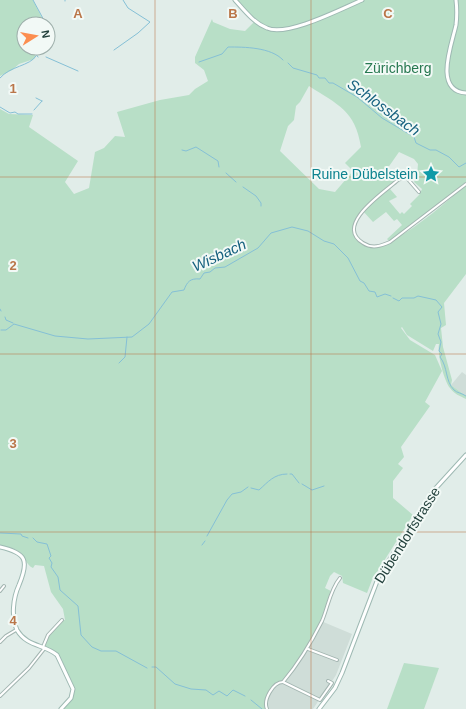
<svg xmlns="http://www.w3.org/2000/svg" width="466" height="709" viewBox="0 0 466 709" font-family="Arial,sans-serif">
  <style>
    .built { fill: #cfddd8 }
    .green { fill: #b8dfc7; fill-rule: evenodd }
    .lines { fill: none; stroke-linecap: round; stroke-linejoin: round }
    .stream { stroke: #85c0d6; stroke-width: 1 }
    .street-casing { stroke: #a3b5b1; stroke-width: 4 }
    .secondary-casing { stroke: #9eb9b3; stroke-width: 5 }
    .street { stroke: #fff; stroke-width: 2 }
    .secondary { stroke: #fff; stroke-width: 3 }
    .grid { fill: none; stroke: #ba7649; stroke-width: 1; stroke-opacity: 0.55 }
    .labels { text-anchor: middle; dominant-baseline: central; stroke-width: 4; stroke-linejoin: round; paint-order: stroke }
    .park-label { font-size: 14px; fill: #277850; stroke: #f2f9f6 }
    .culture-label { font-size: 14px; fill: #0d838f; stroke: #f2f9f6; text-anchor: end }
    .street-label { font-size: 14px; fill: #203f3a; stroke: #f2f9f6 }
    .water-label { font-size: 15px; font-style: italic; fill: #16617f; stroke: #f2f9f6 }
    .grid-label { font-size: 13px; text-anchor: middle; font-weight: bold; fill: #ba7649; stroke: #f2f9f6; stroke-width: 4; stroke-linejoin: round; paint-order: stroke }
  </style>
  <rect width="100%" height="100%" fill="#e1ede9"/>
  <g class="built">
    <polygon points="462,372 466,375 466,396 451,385"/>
    <polygon points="321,621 352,634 336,675 313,709 267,709 265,700 267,696 295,668 308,649"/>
  </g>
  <g class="green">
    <polygon points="0,0 33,0 45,24 24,24 24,48 38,48 34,59 19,64 12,70 0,76"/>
    <path d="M235,0H466V182L421,219L389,241L387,239L402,225L397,219L394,221L386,212L373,222L362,210C357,216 353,224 355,233C356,237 359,239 363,242C384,260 448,200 466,185V274L444,303L446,325L441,328L443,347L452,380L451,385L466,396V399C460,396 454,394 450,388C444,381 437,353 439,344H436L433,351L407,335L402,327L401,328L410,340L435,355L442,371L425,402L430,406L401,447L404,457L398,464L403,468L393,481V498L413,515L372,580L367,593L343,583L342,576L334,572L330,576L325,588L331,591C327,624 305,656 283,682C273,684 263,699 267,709H61L71,698L73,691L57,655L42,648L48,635L62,620H65L63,609L51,592L44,566L35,565L33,568C26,565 26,558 21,553C16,548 7,547 0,546V109L9,114L33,115L29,127L78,161L65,182L74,194L89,188L95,152L104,148L115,136L125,137L117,112L160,100L189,95L195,89L208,81L204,70L195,63V57L212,19L213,22L230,29L245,31L255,21ZM309,86C338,105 355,110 361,147L345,163L353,171L335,192L319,189L280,151L288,126L294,120L296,106L300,102ZM399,152L414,159L418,164L417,176L414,182L422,189L419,195L410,204L412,206L404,214L402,212L400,214L389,201L397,197L390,189L397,181L385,172Z"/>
    <polygon points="404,663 439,668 424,709 387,709"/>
  </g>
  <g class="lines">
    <g class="stream">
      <polyline points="33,0 46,24"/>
      <polyline points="65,0 65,1"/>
      <polyline points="114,50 138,33 150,22 128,8 123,0"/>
      <polyline points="36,52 39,48"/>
      <polyline points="35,53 38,57"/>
      <polyline points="46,57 78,71"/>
      <path d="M199,62L222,54L228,47C244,47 271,47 283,60"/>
      <polyline points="288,63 293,68 317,75 319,78 325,78 329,83 333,83 357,97 382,118 414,137 416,143 430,150 436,150 449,157 459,167 466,163"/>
      <path d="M0,78C10,66 30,66 36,56"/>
      <polyline points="36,98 42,101"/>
      <polyline points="0,107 10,113 15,112 18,114 32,114"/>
      <polyline points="34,110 42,101"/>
      <polyline points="182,150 186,151 196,147 218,161 219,167"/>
      <polyline points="226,173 236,182"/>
      <polyline points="243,187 256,196 261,203 261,206"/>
      <path d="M393,298L399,301L402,298H414L418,296L436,300L442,307L438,312L441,324L438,334L441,342L439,351L442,354L440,357C448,367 445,381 454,390C457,393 462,393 466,396"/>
      <polyline points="0,309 1,311"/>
      <polyline points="5,317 6,320 13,323"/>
      <path d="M1,330H6L14,324L55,336L88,339L132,337L149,324L172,292L184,290C187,282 190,278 200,279L204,273L210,272L215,268L225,267L258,248L271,233L292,227L308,231L324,241L334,244L348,258L360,281L364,283L369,291L375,292L377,297L385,294L391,296"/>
      <polyline points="119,363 125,357 127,337"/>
      <polyline points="290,474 292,474 299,483"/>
      <polyline points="302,484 312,490 324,486"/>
      <path d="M251,488L259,490C268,482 274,474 287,474"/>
      <polyline points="0,533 21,534 22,536 28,538"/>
      <polyline points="207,536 227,500 232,494 241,492 248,487"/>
      <polyline points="33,538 37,542 47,544 51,556 49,558 52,563 51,567 58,577 60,590 78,606 81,635 92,647 101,651 116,651 147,668"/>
      <polyline points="202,545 205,541"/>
      <polyline points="152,667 156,667 175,684 191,689 206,690 213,695 219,691 227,696 233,690 245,696"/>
      <polyline points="251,700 262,709"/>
    </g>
    <g class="street-casing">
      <g id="street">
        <path d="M419,192L406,177L398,180C386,191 333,225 363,243C372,249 381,246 390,242L466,184"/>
        <polyline points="0,591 4,586"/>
        <polyline points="0,642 6,636 16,630"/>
        <polyline points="43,647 48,635 62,620"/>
        <polyline points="308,649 337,660"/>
        <polyline points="283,682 320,700 332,683 328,681"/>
        <polyline points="0,696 29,668 44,649"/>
        <path d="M267,709C263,700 273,682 283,682C299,663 311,643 322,621C328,607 330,590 340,578"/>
      </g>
    </g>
    <g class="secondary-casing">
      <g id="secondary">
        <path d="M235,0C244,10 254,23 267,28C287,37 341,9 362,0"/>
        <path d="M456,0C457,8 457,16 456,25C452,44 433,91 466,93"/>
        <path d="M0,547C27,553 29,561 19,585C13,598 11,617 17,630C27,647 44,644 57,655L73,689L71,698L61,709"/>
        <polyline points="319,709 335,688 342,673 379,576 435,489 466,455"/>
      </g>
    </g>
    <use href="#street" class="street"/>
    <use href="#secondary" class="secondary"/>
  </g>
  <path class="grid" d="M155,0V709M311,0V709M0,177H466M0,354H466M0,532H466"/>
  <defs>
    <g id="sight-bare" transform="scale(1.38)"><path d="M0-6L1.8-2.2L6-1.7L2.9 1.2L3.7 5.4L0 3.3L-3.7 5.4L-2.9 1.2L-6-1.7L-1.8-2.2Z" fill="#0f9aa8" stroke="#f2f9f6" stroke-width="2.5" paint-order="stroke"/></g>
  </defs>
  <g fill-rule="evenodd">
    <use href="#sight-bare" x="431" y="174"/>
  </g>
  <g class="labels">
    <g class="park-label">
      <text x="398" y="68">Zürichberg</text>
    </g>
    <g class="culture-label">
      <text x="418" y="174">Ruine Dübelstein</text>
    </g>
    <g class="street-label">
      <text transform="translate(407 535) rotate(-58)">Dübendorfstrasse</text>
    </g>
    <g class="water-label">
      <text transform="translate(384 107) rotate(36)">Schlossbach</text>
      <text transform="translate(219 255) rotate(-25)">Wisbach</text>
    </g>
  </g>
  <g class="grid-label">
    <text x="78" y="18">A</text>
    <text x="233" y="18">B</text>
    <text x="388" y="18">C</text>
    <text x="13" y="93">1</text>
    <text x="13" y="270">2</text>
    <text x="13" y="448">3</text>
    <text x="13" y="625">4</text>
  </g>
  <g transform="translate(36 36) rotate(79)"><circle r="19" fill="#f2f9f6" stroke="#9eafab"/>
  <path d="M0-3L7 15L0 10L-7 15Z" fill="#fc8e50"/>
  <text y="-6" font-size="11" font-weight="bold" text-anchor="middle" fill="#203f3a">N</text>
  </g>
</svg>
